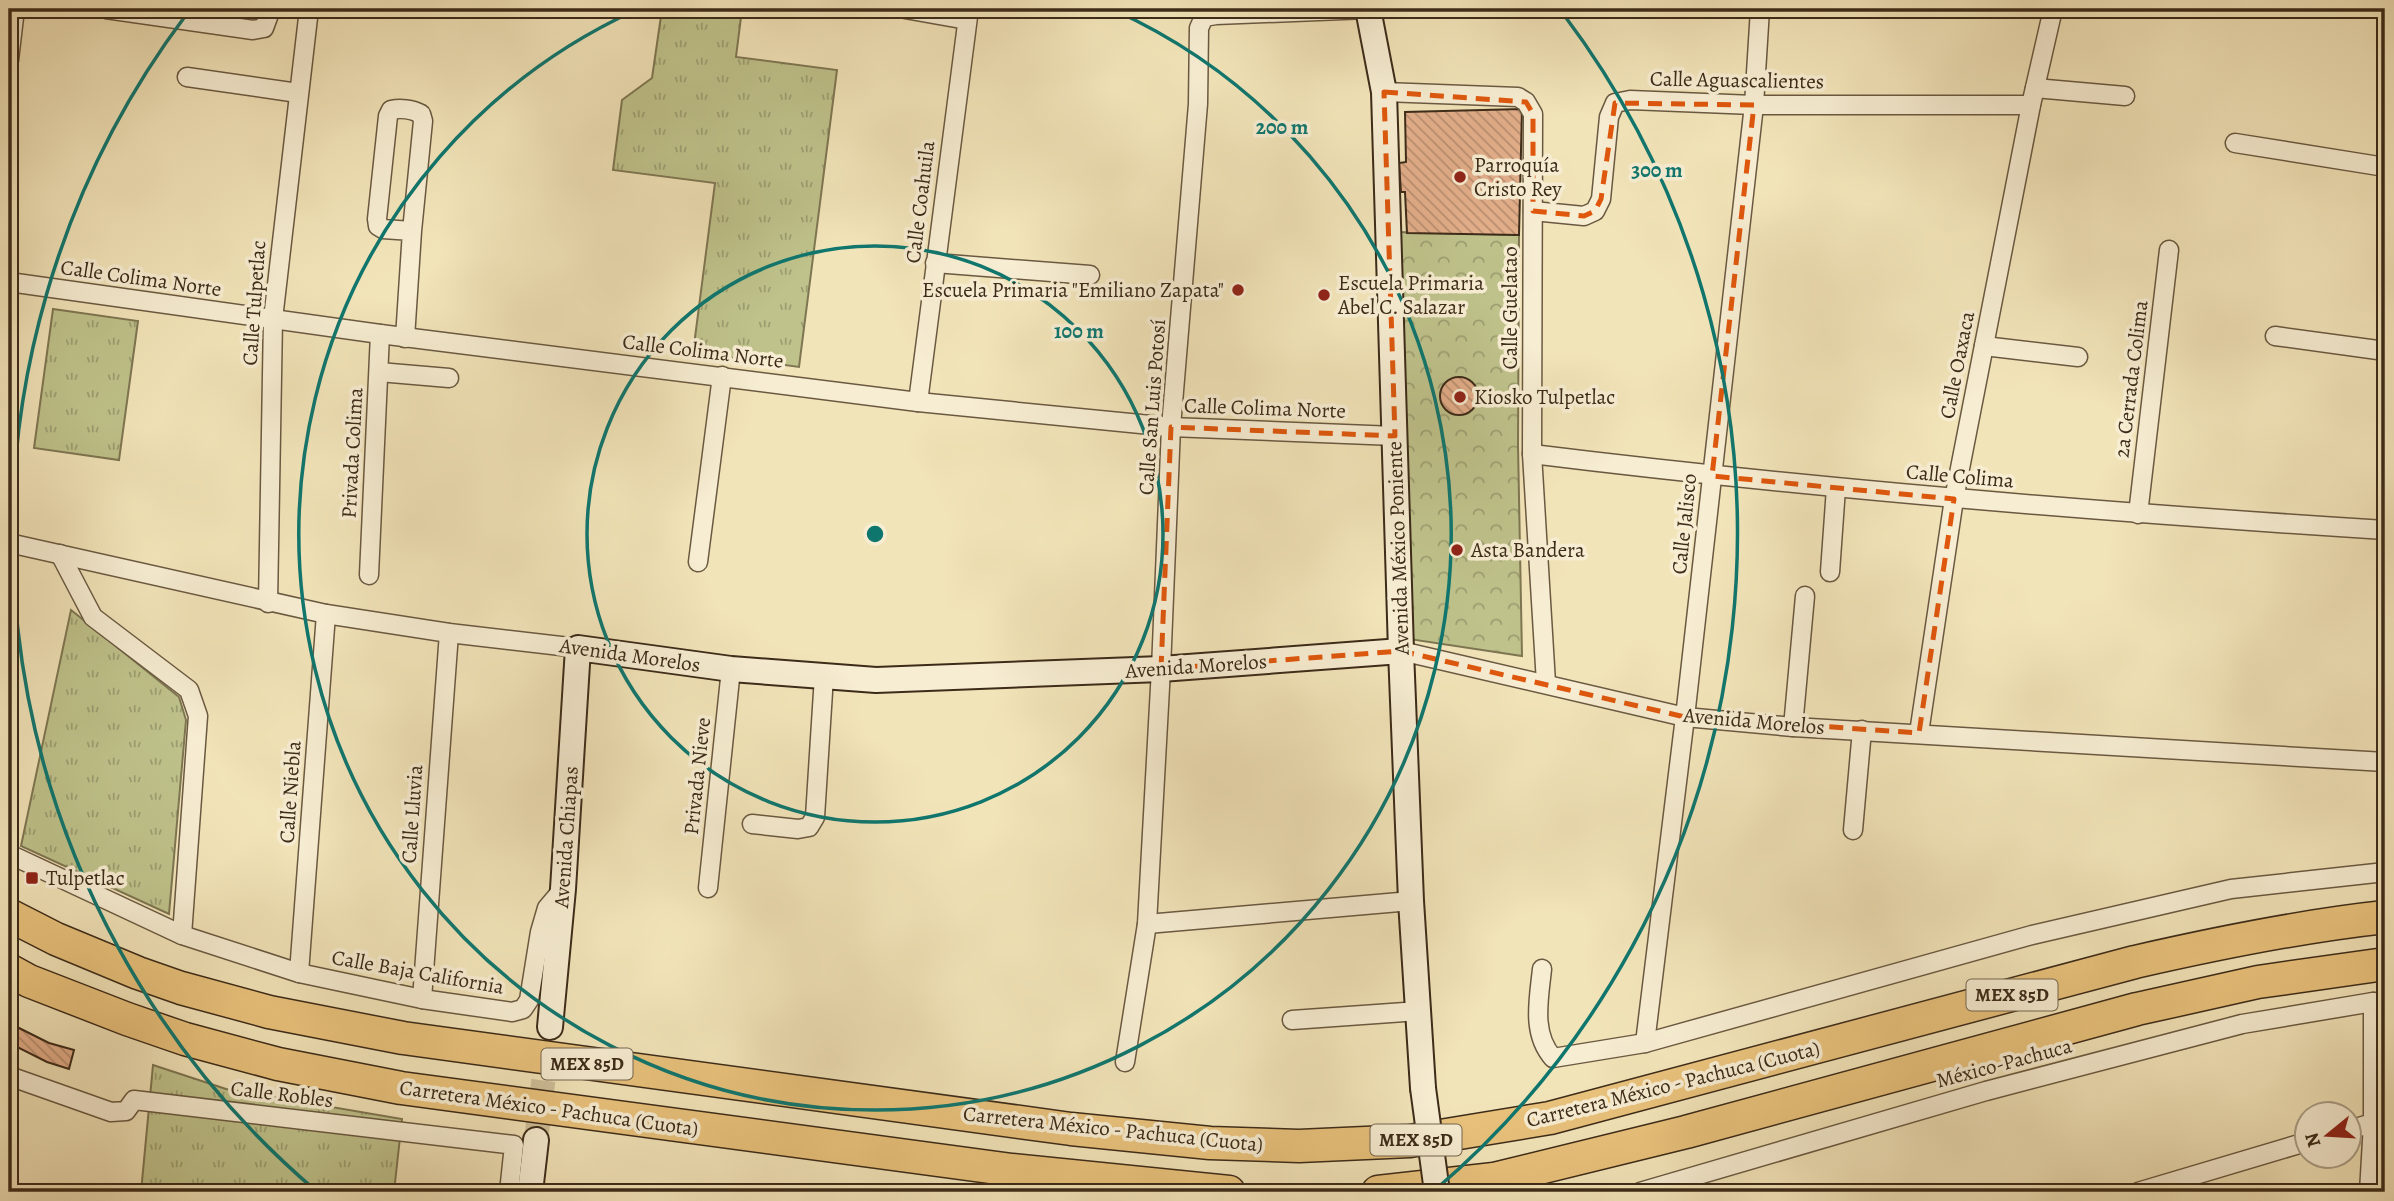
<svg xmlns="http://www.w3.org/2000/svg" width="2394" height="1201" viewBox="0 0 2394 1201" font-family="Alegreya,serif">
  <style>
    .grass { fill: url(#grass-tufts); stroke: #7e7652; stroke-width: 2 }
    .cemetery { fill: url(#cemetery-stones); stroke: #7e7652; stroke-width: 2 }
    .park { fill: url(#park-crowns); stroke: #7e7652; stroke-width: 2 }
    .building { fill: url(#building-back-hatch); stroke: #3c2b19; stroke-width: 2 }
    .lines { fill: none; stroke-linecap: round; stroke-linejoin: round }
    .secondary-tunnel { stroke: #cebf99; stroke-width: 24; stroke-dasharray: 24 12; stroke-linecap: butt }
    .street-casing { stroke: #6a5941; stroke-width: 21 }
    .secondary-casing { stroke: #3c2b19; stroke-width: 28 }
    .highway-casing { stroke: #3c2b19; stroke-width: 35 }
    .street { stroke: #f7edd2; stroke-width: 18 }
    .secondary { stroke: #f7edd2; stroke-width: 24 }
    .highway { stroke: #e9c27c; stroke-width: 32 }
    .secondary-bridge-casing { stroke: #3c2b19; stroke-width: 28; stroke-linecap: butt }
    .secondary-bridge { stroke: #f7edd2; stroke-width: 24 }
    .marked { fill: none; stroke: #df570d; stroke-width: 5; stroke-dasharray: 14 9; stroke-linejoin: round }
    .ring { fill: none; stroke: #0f766e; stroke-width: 3.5 }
    .poi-dot { fill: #8f2418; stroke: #f7edd2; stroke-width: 2.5 }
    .labels { text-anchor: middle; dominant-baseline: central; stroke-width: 7; stroke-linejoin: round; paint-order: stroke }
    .shield { fill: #f7edd2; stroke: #746550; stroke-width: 2 }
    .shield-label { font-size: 19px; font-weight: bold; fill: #3c2b19 }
    .street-label { font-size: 21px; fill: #3c2b19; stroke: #f7edd2 }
    .poi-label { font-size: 21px; fill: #3c2b19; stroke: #f7edd2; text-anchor: start }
    .centre { fill: #0f766e; stroke: #f7edd2; stroke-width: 3.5 }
    .ring-label { font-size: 21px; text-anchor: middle; font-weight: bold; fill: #0f766e; stroke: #f7edd2; stroke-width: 7; stroke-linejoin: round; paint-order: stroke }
  </style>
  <defs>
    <pattern id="grass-tufts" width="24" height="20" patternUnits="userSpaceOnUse" patternTransform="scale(1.75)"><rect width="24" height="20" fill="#bfc28b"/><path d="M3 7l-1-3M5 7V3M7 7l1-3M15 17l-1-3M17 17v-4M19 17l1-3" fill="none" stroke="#9c9e71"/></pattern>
    <pattern id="cemetery-stones" width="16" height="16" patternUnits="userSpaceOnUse" patternTransform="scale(1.75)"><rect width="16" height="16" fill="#bfc28b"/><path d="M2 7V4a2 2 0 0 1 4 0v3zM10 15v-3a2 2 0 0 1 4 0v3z" fill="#9c9e71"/></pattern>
    <pattern id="park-crowns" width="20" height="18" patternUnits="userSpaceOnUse" patternTransform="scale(1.75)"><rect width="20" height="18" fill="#bfc28b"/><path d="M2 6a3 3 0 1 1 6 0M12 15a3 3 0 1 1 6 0" fill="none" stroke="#9c9e71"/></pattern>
    <pattern id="building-back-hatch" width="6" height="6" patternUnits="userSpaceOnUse" patternTransform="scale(1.75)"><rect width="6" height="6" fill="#e3ae8a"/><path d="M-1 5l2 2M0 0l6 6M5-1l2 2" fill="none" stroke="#b98e70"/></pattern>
  </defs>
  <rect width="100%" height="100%" fill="#f2e4b9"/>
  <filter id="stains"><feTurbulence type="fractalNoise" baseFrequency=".00286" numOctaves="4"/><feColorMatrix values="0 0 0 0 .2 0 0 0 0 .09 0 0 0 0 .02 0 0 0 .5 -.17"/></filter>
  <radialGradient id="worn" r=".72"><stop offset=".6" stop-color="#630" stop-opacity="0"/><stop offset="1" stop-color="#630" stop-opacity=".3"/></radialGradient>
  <g class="grass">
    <polygon points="662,9 742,9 736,57 837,70 799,367 693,353 715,183 613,170 622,100 652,78"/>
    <polygon points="53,309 138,321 119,460 34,448"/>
    <polygon points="71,610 179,697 186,720 169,914 21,846"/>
    <polygon points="153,1065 226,1089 402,1119 394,1192 141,1192"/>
  </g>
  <polygon class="cemetery" points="2373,1018 2385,1018 2385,1192 2367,1192"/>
  <polygon class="park" points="1396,232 1519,235 1518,445 1522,656 1409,639"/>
  <g class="building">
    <polygon points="1522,109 1519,235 1407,233 1405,192 1401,192 1399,163 1406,162 1405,112"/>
    <circle cx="1459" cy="396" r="19"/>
    <polygon points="9,1023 49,1043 74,1050 69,1069 47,1062 9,1043"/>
  </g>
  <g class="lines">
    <polyline class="secondary-tunnel" points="536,1140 550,1027"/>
    <g class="street-casing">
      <g id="street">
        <polyline points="106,9 253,30 264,28 271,9"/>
        <polyline points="905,9 967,20"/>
        <polyline points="9,60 15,9"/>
        <polyline points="187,77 298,93"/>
        <polyline points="2035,88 2125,96"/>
        <polyline points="1384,92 1518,97 1526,102 1533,114 1532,454 1546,683"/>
        <polyline points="2235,143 2385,167"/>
        <polyline points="1533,211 1584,216 1595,211 1601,199 1609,117 1615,103 1630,100 1754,105 2031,105"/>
        <polyline points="935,263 1090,275"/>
        <polyline points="9,282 380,334 918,402 1171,427 1395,436"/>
        <polyline points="2275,336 2385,351"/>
        <path d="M405,338L412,231L423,121L421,114C412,109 400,108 391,110L388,116L377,219L378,226L383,229L412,231"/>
        <polyline points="1984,346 2078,357"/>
        <polyline points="379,372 449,378"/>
        <polyline points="918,402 969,9"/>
        <path d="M1532,454C1815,489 2100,512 2385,530"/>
        <polyline points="2138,514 2169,250"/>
        <polyline points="9,543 326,614 449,633 578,648"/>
        <polyline points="60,554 93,617 189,690 198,716 182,935"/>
        <polyline points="698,562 722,376"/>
        <polyline points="1830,572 1836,488"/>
        <polyline points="369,575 380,334"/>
        <polyline points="268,603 273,319 309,9"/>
        <polyline points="1401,651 1685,717 1793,727 2385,762"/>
        <polyline points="1793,727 1805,596"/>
        <polyline points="1919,733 1954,499 2031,105 2053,9"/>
        <polyline points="752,824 798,829 809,827 815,817 824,676"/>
        <polyline points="1853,830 1862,730"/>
        <polyline points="9,854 182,935 299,973 422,999 512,1012 523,1009 529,1000 540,932 547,908 563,889"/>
        <polyline points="708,888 731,669"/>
        <polyline points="1147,924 1411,901"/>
        <path d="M1542,969C1539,999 1531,1033 1553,1058L1645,1043L2032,935L2231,889L2385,872"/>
        <polyline points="299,973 326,614"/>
        <polyline points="422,999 449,633"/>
        <polyline points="1292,1020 1419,1011"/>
        <polyline points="1645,1043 1685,717 1754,105 1760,9"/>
        <polyline points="1125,1062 1147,924 1161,669 1171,427 1198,104 1199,28 1204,17 1216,15 1368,9"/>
        <polyline points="9,1076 111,1112 126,1111 134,1100 514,1145 509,1192"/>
        <polyline points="2348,1130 2373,1123"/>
        <polyline points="1640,1192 1986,1091 2242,1024 2373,1002 2385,1003"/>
        <polyline points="2138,1192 2306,1142"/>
        <polyline points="2369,1192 2373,1123 2373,1002"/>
      </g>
    </g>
    <g class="secondary-casing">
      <g id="secondary">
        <polyline points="1368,9 1384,92 1401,651 1411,901 1423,1088"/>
        <polyline points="550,1027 563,889 578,648 731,669 876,680 1161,669 1401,651"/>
        <polyline points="530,1192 536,1140"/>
      </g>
    </g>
    <g class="highway-casing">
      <g id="highway">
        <path d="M9,915L56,939L138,973L181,988L269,1012L403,1038L1071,1129L1210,1143L1299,1146L1410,1141L1550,1118L2135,962C2218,943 2301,926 2385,917"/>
        <polyline points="9,970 29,981 127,1019 185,1039 278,1064 401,1088 1012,1170 1229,1192"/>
        <polyline points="1378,1192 1494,1179 1686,1132 2137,1009 2258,982 2385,964"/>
      </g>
    </g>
    <use href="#street" class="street"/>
    <use href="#secondary" class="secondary"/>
    <use href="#highway" class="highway"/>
    <g class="secondary-bridge-casing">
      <polyline id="secondary-bridge" points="1423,1088 1437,1192"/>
    </g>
    <use href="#secondary-bridge" class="secondary-bridge"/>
  </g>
  <path class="marked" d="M1384,92L1526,102L1533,114V211L1584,216L1595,211L1601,199L1615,103L1754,105L1712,476L1954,499L1919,733L1685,717L1401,651L1161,669L1171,427L1395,436Z"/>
  <g class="ring">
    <circle cx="875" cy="534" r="288"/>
    <path d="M1114 10A576 576 0 1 1 636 10"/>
    <path d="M315 1190A863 863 0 0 1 186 15M1564 15A863 863 0 0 1 1435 1190"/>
  </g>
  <g class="poi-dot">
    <circle cx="1460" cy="177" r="7"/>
    <circle cx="1238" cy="290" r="7"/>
    <circle cx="1324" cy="295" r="7"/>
    <circle cx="1460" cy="397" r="7"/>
    <circle cx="1457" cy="550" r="7"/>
    <rect x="25" y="871" width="14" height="14" rx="3.5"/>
  </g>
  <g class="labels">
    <g class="shield">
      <rect x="1966.5" y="979.5" width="91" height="31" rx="5"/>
      <rect x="541.5" y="1048.5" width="91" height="31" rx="5"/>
      <rect x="1370.5" y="1124.5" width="91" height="31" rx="5"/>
    </g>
    <g class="shield-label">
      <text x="2012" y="995">MEX 85D</text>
      <text x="587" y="1064">MEX 85D</text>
      <text x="1416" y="1140">MEX 85D</text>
    </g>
    <g class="street-label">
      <text transform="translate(1737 80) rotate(1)">Calle Aguascalientes</text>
      <text transform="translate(920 202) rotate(-83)">Calle Coahuila</text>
      <text transform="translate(141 278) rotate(8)">Calle Colima Norte</text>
      <text transform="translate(254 303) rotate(-86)">Calle Tulpetlac</text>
      <text transform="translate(1510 308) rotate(-90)">Calle Guelatao</text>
      <text transform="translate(703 351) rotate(7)">Calle Colima Norte</text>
      <text transform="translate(1957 365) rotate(-79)">Calle Oaxaca</text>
      <text transform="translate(2131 379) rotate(-83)">2a Cerrada Colima</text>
      <text transform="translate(1152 407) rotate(-86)">Calle San Luis Potosí</text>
      <text transform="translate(1265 408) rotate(2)">Calle Colima Norte</text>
      <text transform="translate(352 453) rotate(-87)">Privada Colima</text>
      <text transform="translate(1960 476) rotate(5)">Calle Colima</text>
      <text transform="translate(1684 524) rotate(-84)">Calle Jalisco</text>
      <text transform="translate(1398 548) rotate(-92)">Avenida México Poniente</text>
      <text transform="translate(630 655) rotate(8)">Avenida Morelos</text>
      <text transform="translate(1196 666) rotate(-4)">Avenida Morelos</text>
      <text transform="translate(1754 721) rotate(5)">Avenida Morelos</text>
      <text transform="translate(697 776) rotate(-84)">Privada Nieve</text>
      <text transform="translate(290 792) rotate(-86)">Calle Niebla</text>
      <text transform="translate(412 814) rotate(-86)">Calle Lluvia</text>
      <text transform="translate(566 837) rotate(-86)">Avenida Chiapas</text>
      <text transform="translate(418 972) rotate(10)">Calle Baja California</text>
      <text transform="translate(2004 1063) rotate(-15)">México-Pachuca</text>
      <text transform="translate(1673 1084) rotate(-14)">Carretera México - Pachuca (Cuota)</text>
      <text transform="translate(282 1094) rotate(7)">Calle Robles</text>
      <text transform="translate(549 1108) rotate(8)">Carretera México - Pachuca (Cuota)</text>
      <text transform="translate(1113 1129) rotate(6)">Carretera México - Pachuca (Cuota)</text>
    </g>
    <g class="poi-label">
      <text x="1474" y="165">Parroquía<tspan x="1474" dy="24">Cristo Rey</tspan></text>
      <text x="1338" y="283">Escuela Primaria<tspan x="1338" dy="24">Abel C. Salazar</tspan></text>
      <text x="1224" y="290" text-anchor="end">Escuela Primaria "Emiliano Zapata"</text>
      <text x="1474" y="397">Kiosko Tulpetlac</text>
      <text x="1471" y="550">Asta Bandera</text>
      <text x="46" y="878">Tulpetlac</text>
    </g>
  </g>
  <circle cx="875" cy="534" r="10" class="centre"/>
  <g class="ring-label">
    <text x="1282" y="134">200 m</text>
    <text x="1657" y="177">300 m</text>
    <text x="1079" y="338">100 m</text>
  </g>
  <rect width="2394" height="1201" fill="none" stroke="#f2e4b9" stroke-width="35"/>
  <rect x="10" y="10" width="2373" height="1180" fill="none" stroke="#3c2b19" stroke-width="3.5"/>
  <rect x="18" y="18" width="2359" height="1166" fill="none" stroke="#3c2b19" stroke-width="2"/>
  <g transform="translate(2328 1135) rotate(252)"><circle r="33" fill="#f7edd2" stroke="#ac9f88" stroke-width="2"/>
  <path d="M0-5L12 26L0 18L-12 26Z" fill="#8f2418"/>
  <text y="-10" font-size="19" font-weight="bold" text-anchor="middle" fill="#3c2b19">N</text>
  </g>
  <rect width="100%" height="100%" filter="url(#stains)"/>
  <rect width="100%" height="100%" fill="url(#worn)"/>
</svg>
